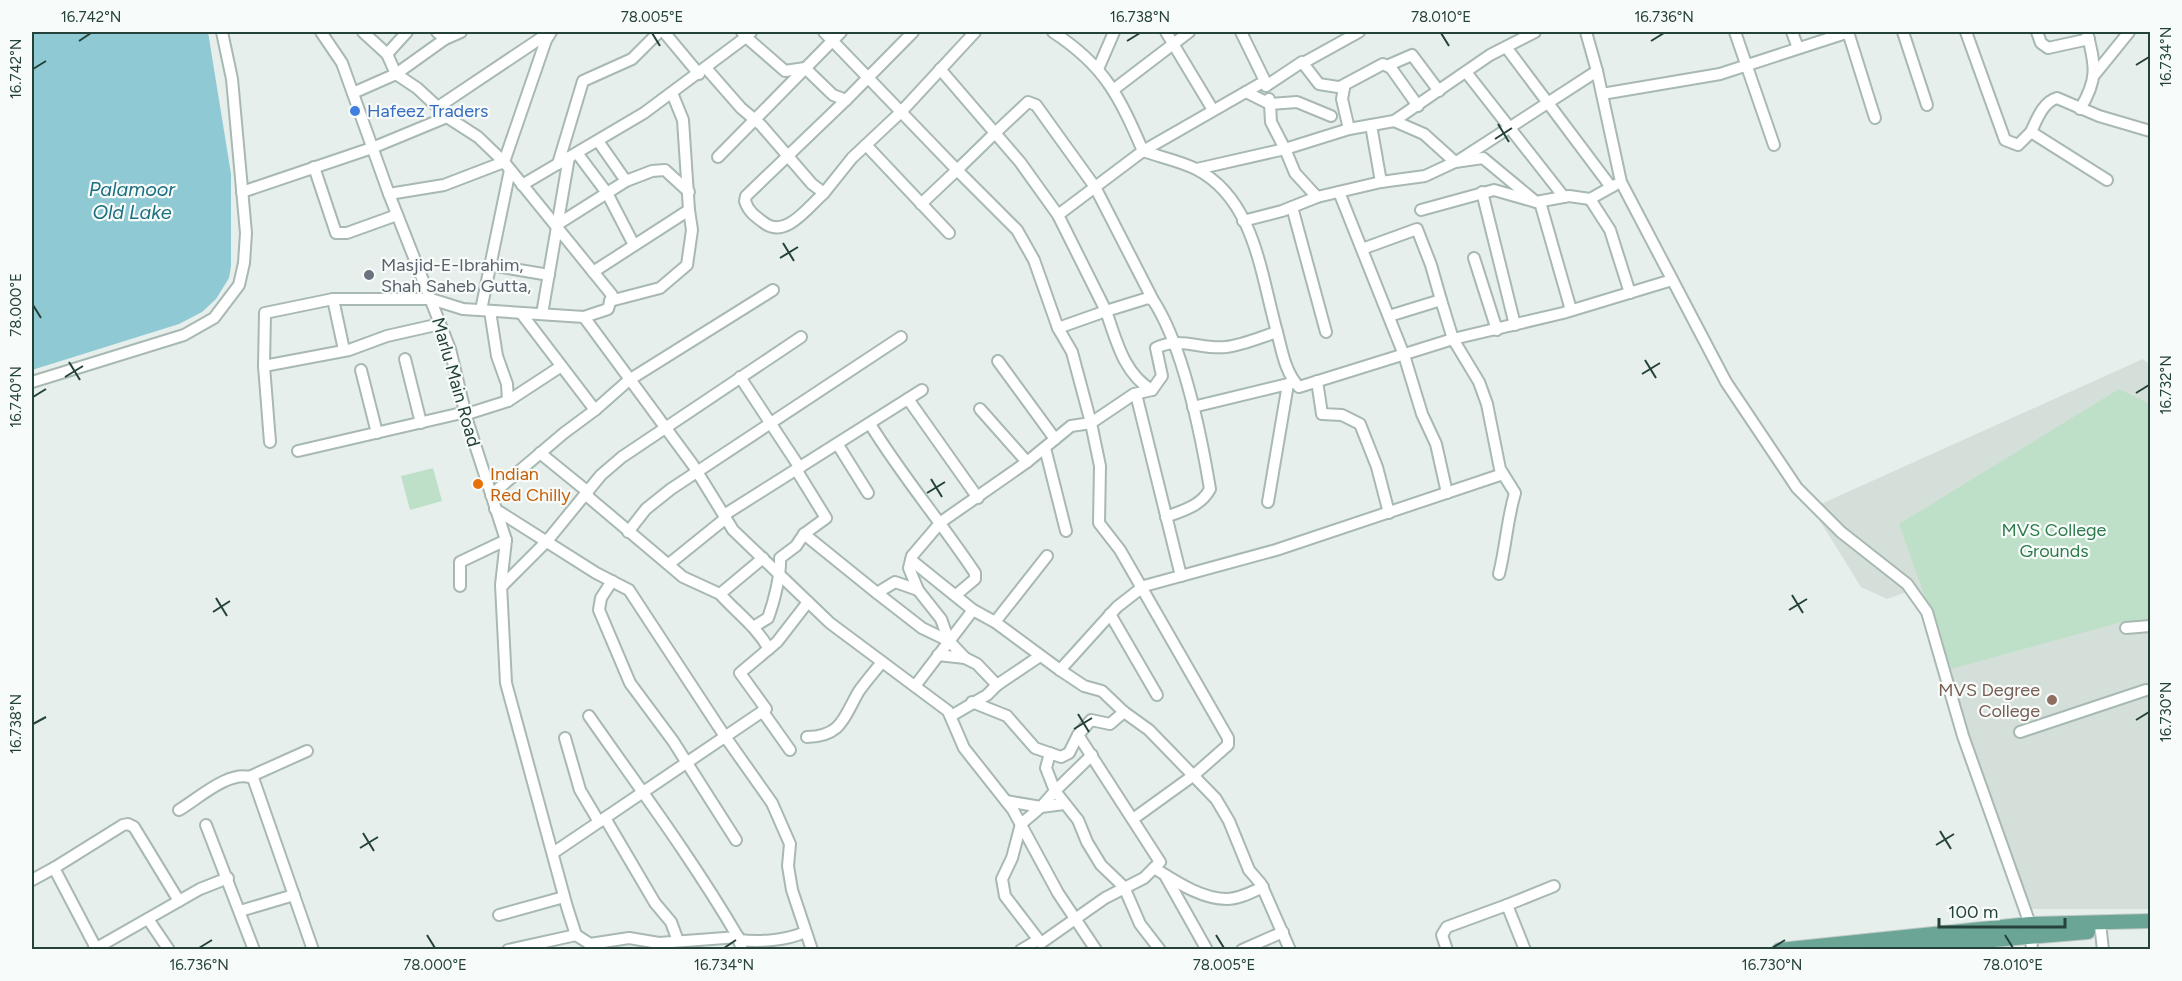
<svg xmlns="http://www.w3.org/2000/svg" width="2182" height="981" viewBox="0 0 2182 981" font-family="Figtree,sans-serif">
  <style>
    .built { fill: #d4dfda }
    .green { fill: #bfe0c8 }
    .water { fill: #8ec9d4 }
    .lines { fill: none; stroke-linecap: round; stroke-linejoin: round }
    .minor-casing { stroke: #a8b8b2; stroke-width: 14 }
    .major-casing { stroke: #c2cac8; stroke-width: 16 }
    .minor { stroke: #fff; stroke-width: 10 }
    .major { stroke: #6aa596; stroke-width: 14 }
    .ticks { fill: none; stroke: #24423a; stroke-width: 2 }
    .shop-dot { fill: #3f7fe0; stroke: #f7fbf9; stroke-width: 2 }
    .worship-dot { fill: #6b7280; stroke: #f7fbf9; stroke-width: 2 }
    .food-dot { fill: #e8710a; stroke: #f7fbf9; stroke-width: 2 }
    .education-dot { fill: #8d6e63; stroke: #f7fbf9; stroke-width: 2 }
    .labels { text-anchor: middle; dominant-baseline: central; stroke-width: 4.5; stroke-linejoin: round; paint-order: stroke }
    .shop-label { font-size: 18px; fill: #366cbe; stroke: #f7fbf9; text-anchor: start }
    .worship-label { font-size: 18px; fill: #5b616d; stroke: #f7fbf9; text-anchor: start }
    .street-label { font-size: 18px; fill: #24423a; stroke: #f7fbf9 }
    .food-label { font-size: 18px; fill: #c56008; stroke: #f7fbf9; text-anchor: start }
    .park-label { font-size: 18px; fill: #2d7a4b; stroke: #f7fbf9 }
    .education-label { font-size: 18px; fill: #785e54; stroke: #f7fbf9; text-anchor: end }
    .water-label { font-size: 20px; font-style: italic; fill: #1c6f80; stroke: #f7fbf9 }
    .neatline { fill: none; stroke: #24423a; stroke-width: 2 }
    .ticks-label { font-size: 15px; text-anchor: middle; fill: #24423a }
  </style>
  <rect width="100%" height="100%" fill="#e6efeb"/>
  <polygon class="built" points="2143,359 2150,365 2150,909 2025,909 1915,589 1887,599 1861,587 1812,508"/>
  <g class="green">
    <polygon points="2119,389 2150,404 2150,622 2118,623 1951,669 1899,524"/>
    <polygon points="433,468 442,501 410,510 401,476"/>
  </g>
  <polygon class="water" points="32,32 208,32 231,174 231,266 229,278 216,299 202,312 179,324 32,370"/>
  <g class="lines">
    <g class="minor-casing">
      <g id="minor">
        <polyline points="321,32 342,63 389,194 450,349 467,420 506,540 501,585 506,683 567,907 576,935 590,944 592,950"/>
        <polyline points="363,32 387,54 396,74 445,39"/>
        <polyline points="437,32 445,39 461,32"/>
        <polyline points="664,32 699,74"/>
        <polyline points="751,32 746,37 785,71 805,68 833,95 846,100 913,32"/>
        <polyline points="824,32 957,170 921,204"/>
        <path d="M1053,32C1105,66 1119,96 1143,151C1160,157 1180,161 1196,169C1255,199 1261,276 1277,332C1282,351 1285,372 1299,387L1453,339L1563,313L1672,280"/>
        <polyline points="1166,32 1213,110"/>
        <polyline points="1586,32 1597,71 1621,182 1726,382 1797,488 1841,532 1907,584 1927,612 1963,736 2030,924 2032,950"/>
        <polyline points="1735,32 1774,145"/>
        <polyline points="1792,32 1798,48"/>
        <polyline points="1848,32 1875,118"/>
        <polyline points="1903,32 1927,105"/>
        <polyline points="1966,32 2005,140 2018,145 2031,132 2107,180"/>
        <polyline points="2037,32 2041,43 2048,48 2089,39"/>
        <polyline points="1506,47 1611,187"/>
        <polyline points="387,54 407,32"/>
        <polyline points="1303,63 1359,32"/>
        <polyline points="1389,65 1412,55 1439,91"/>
        <polyline points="706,68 741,108 761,125 812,184 824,193 852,158 901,112 975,32"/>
        <polyline points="940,69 995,133 957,170 1017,230 1034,260 1058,328 1072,352 1091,423 1071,426 1027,462 941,522 912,556 909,568 918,590 895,582 877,593 922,628 949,641 965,658"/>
        <polyline points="1098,69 1114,32"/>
        <polyline points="1466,72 1564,197"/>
        <polyline points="2095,74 2129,32"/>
        <polyline points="1266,86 1302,62 1319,84 1344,88 1342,99 1349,129"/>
        <polyline points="1340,87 1383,64 1391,68 1418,106"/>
        <polyline points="1113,90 1189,32"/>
        <polyline points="353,93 396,74 417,88 443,112"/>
        <polyline points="1602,94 1720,74 1849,32"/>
        <polyline points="1269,99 1270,104 1297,102 1331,116"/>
        <polyline points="438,107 550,32"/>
        <path d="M2080,109C2099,78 2095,65 2087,32"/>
        <polyline points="1371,125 1381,182 1425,176 1455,162 1424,134 1394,121"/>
        <path d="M2031,132C2037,119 2043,102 2057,98L2099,116L2150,131"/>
        <polyline points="598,141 626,181 652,171 665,170 689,192"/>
        <polyline points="866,145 949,233"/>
        <polyline points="577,153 607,193 634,245"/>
        <polyline points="718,157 841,32"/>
        <polyline points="1458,161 1597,71"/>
        <polyline points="558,164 583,81 632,59 659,32"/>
        <polyline points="314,167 336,233 347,233 397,215"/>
        <polyline points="1197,169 1285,149 1271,122 1270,104 1246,92"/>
        <polyline points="522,185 644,113 746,37 742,32"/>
        <polyline points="242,192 372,148 447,117 478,137 504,162 546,40 551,32"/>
        <polyline points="1339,192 1404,355 1422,414 1436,444 1447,493"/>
        <polyline points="1482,192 1515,325"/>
        <path d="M824,193C807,208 785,240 763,222C755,216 748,211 745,201L746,196L846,100"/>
        <polyline points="389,194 444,185 504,162 612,295 608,309 584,317"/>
        <polyline points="1317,197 1295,173 1285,149 1349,129 1394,121 1490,55 1535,32"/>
        <polyline points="1590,199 1610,230 1630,293"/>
        <polyline points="1536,202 1569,196 1590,199 1615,185"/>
        <polyline points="1540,202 1571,310"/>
        <polyline points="1292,207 1326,332"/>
        <polyline points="1421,210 1494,190 1536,202 1483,158 1455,162"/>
        <polyline points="1058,215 1143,151 1265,81 1241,32"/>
        <polyline points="1243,221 1282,211 1317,197 1381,182"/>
        <polyline points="558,224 626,181"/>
        <polyline points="1362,249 1417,229 1431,265 1441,300 1389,316"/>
        <polyline points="1474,258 1497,330"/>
        <polyline points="490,265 549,275"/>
        <polyline points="593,272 689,210 683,120 672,93"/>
        <polyline points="333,299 344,350"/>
        <path d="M1153,300L1095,187L1036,105L1028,102L995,133L1020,162L1058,215L1106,311L1148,298L1153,300C1183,346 1201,435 1210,489C1201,506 1184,510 1166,517"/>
        <path d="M1441,300L1453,339L1479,382L1487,404L1500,469L1515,493C1507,520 1506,546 1499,574"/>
        <polyline points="610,301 660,288 687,265 692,230 689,210"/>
        <polyline points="481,310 510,170"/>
        <polyline points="521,313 595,410 629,380 773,290"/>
        <polyline points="542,314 569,157"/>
        <path d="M1058,328L1106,311C1116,340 1124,374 1152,390"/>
        <polyline points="405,359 421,423"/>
        <polyline points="998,361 1055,439"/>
        <polyline points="264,366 349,350 387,336 440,324"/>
        <polyline points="361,370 377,433"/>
        <polyline points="740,377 800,468"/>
        <polyline points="1317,381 1322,414 1342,415 1360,424 1377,467 1389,513"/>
        <polyline points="32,382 184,335 214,318 239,285 244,263 246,233 232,79 222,32"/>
        <polyline points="1136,394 1181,576"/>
        <polyline points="908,399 978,498"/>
        <polyline points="508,401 560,367"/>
        <polyline points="1193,407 1292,383"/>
        <polyline points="980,409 1027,462"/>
        <polyline points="467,414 508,401 507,384 497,356 490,311"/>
        <path d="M870,424C902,476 941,522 975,573V579L956,595"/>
        <polyline points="270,442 264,366 265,313 333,299 431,299 463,309 584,317 693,465 733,530 830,623 948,711 964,748 1013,810 1058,893 1096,950"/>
        <polyline points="838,445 868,493"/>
        <polyline points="1045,448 1066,531"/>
        <polyline points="298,451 466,412"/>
        <polyline points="540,453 588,492"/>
        <polyline points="491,495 564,433 595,410"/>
        <polyline points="586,495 683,577 720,594"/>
        <polyline points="1268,502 1288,384"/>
        <polyline points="495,509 596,573 629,590 724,735 772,803 790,844 788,866 792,890 812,950"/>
        <polyline points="724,515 922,390"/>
        <polyline points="628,532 646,509 671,489 901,337"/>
        <polyline points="804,534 877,593"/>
        <path d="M763,558L720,594C737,613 756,626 769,649"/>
        <polyline points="911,560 973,610"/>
        <polyline points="669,564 726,518"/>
        <polyline points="612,581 601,598 599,610 630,683 673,741 736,840"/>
        <polyline points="460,586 460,562 506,540"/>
        <polyline points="502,586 547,541 601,475 622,457 801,337"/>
        <polyline points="918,590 941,619 949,641"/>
        <polyline points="1110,614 1157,695"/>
        <polyline points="995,622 1047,556"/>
        <path d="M755,626L768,618C774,602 781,574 780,558L796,546L804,534L826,518L797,471"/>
        <polyline points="2126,628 2150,626"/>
        <polyline points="938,655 965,658 977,664 997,685 987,695 951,716"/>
        <polyline points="1060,670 1084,686 1102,691 1124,712 1149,730 1216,799 1229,821 1249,870 1261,884 1290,950"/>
        <polyline points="997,685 1040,656"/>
        <polyline points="915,686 973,610 995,622 1060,670 1117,607 1144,586 1276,550 1503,474"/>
        <polyline points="972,702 1007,716 1035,748 1061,757 1069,753 1078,735"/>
        <polyline points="763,712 790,750"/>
        <path d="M589,716C640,789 693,860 738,937"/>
        <polyline points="2020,732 2146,690"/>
        <path d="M807,737C843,736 844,716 859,691C866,681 875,671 882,662"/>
        <polyline points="565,738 580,790 599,822"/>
        <polyline points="1050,753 1046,768 1055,791 1092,755"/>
        <polyline points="249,777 307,751"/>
        <polyline points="1006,801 1041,807 1021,824 1012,858 1002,879 1005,896 1041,943 1105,898 1144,878 1160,862 1078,735 1091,720 1110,724 1124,712"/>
        <polyline points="1064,804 1041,807 1055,791 1078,820 1087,842 1101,865 1124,887 1140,924 1160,950"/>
        <path d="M179,810C198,799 229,769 253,778L313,950"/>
        <polyline points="605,818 655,903 671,922 678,941"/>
        <path d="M1133,819L1194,775L1228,745V738L1120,550L1099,523L1100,466L1091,423L1134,394L1152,390L1162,376L1156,348C1180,336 1202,350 1226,347C1243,345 1261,337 1277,332"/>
        <polyline points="206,825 254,950"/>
        <polyline points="553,853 766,709 740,673 777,642 808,602"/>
        <path d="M1154,868C1175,881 1201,899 1227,899C1239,899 1252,892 1263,887"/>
        <polyline points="1166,877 1207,950"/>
        <polyline points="32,880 54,868"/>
        <polyline points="240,911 294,895"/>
        <polyline points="499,915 564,897"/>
        <polyline points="148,919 169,950"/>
        <polyline points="2100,923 2103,950"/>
        <path d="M739,940C759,942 786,941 805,932"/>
        <polyline points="590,944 629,938 659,943 738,937 742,950"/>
        <polyline points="93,950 200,889 228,878"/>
        <polyline points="97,950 54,868 123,825 128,824 134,827 179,901"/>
        <polyline points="508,950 576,935"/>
        <polyline points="1021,950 1038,940"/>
        <polyline points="1242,950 1283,932"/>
        <polyline points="1447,950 1442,935 1447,927 1507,905"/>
        <polyline points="1525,950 1507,905 1554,886"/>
      </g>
    </g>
    <g class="major-casing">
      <g id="major">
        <polyline points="1779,950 2030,924 2150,921"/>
        <polyline points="1876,950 2088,932"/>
      </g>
    </g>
    <use href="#minor" class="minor"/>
    <use href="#major" class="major"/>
  </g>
  <path class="ticks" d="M652,33L660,46M1441,33L1449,46M79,41L91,33M1127,41L1140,33M1651,41L1664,33M2136,65L2149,57M33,69L46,61M1498,124L1509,142M1495,139L1512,128M783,243L794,261M780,258L798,247M33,305L41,318M1645,360L1656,378M69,362L80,380M1642,374L1660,363M65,377L83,366M2136,393L2149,385M33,397L46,389M931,479L942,497M927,493L945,482M1792,595L1803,613M216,598L227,616M1789,610L1807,599M213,612L230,601M1078,714L1089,732M2136,720L2149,712M33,724L46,717M1074,729L1092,718M1940,831L1951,849M363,833L374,851M1936,845L1954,834M360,848L378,837M427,935L435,948M1216,935L1224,948M2005,935L2013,948M199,948L212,940M724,948L736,940M1772,948L1785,940"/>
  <circle class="shop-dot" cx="355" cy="111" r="6"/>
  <circle class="worship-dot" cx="369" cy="275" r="6"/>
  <circle class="food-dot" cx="478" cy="484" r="6"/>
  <circle class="education-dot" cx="2052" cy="700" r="6"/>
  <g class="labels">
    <g class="shop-label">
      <text x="367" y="111">Hafeez Traders</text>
    </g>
    <g class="worship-label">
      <text x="381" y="265">Masjid-E-Ibrahim,<tspan x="381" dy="21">Shah Saheb Gutta,</tspan></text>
    </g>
    <g class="street-label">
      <text transform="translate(456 382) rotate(74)">Marlu Main Road</text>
    </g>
    <g class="food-label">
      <text x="490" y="474">Indian<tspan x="490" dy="21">Red Chilly</tspan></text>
    </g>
    <g class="park-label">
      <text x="2054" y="530">MVS College<tspan x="2054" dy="21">Grounds</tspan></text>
    </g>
    <g class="education-label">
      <text x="2040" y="690">MVS Degree<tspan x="2040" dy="21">College</tspan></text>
    </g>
    <g class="water-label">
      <text x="132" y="189">Palamoor<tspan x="132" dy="23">Old Lake</tspan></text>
    </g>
  </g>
  <rect width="2182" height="981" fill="none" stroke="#f7fbf9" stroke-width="66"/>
  <path d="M1939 918v9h126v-9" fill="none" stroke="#24423a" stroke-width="3"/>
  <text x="1948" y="918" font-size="18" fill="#24423a" stroke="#f7fbf9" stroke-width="4.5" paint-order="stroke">100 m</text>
  <rect x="33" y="33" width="2116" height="915" class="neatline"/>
  <g class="ticks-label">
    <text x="91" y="22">16.742°N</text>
    <text x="652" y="22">78.005°E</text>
    <text x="1140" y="22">16.738°N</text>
    <text x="1441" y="22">78.010°E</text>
    <text x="1664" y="22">16.736°N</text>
    <text transform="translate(2166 57) rotate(-90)" y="5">16.734°N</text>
    <text transform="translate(16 69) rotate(-90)" y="5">16.742°N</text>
    <text transform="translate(16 305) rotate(-90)" y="5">78.000°E</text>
    <text transform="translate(2166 385) rotate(-90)" y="5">16.732°N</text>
    <text transform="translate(16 397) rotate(-90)" y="5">16.740°N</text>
    <text transform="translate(2166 712) rotate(-90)" y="5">16.730°N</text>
    <text transform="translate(16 724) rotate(-90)" y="5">16.738°N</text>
    <text x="199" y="970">16.736°N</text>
    <text x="435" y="970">78.000°E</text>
    <text x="724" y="970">16.734°N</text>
    <text x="1224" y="970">78.005°E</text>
    <text x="1772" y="970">16.730°N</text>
    <text x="2013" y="970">78.010°E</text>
  </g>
</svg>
